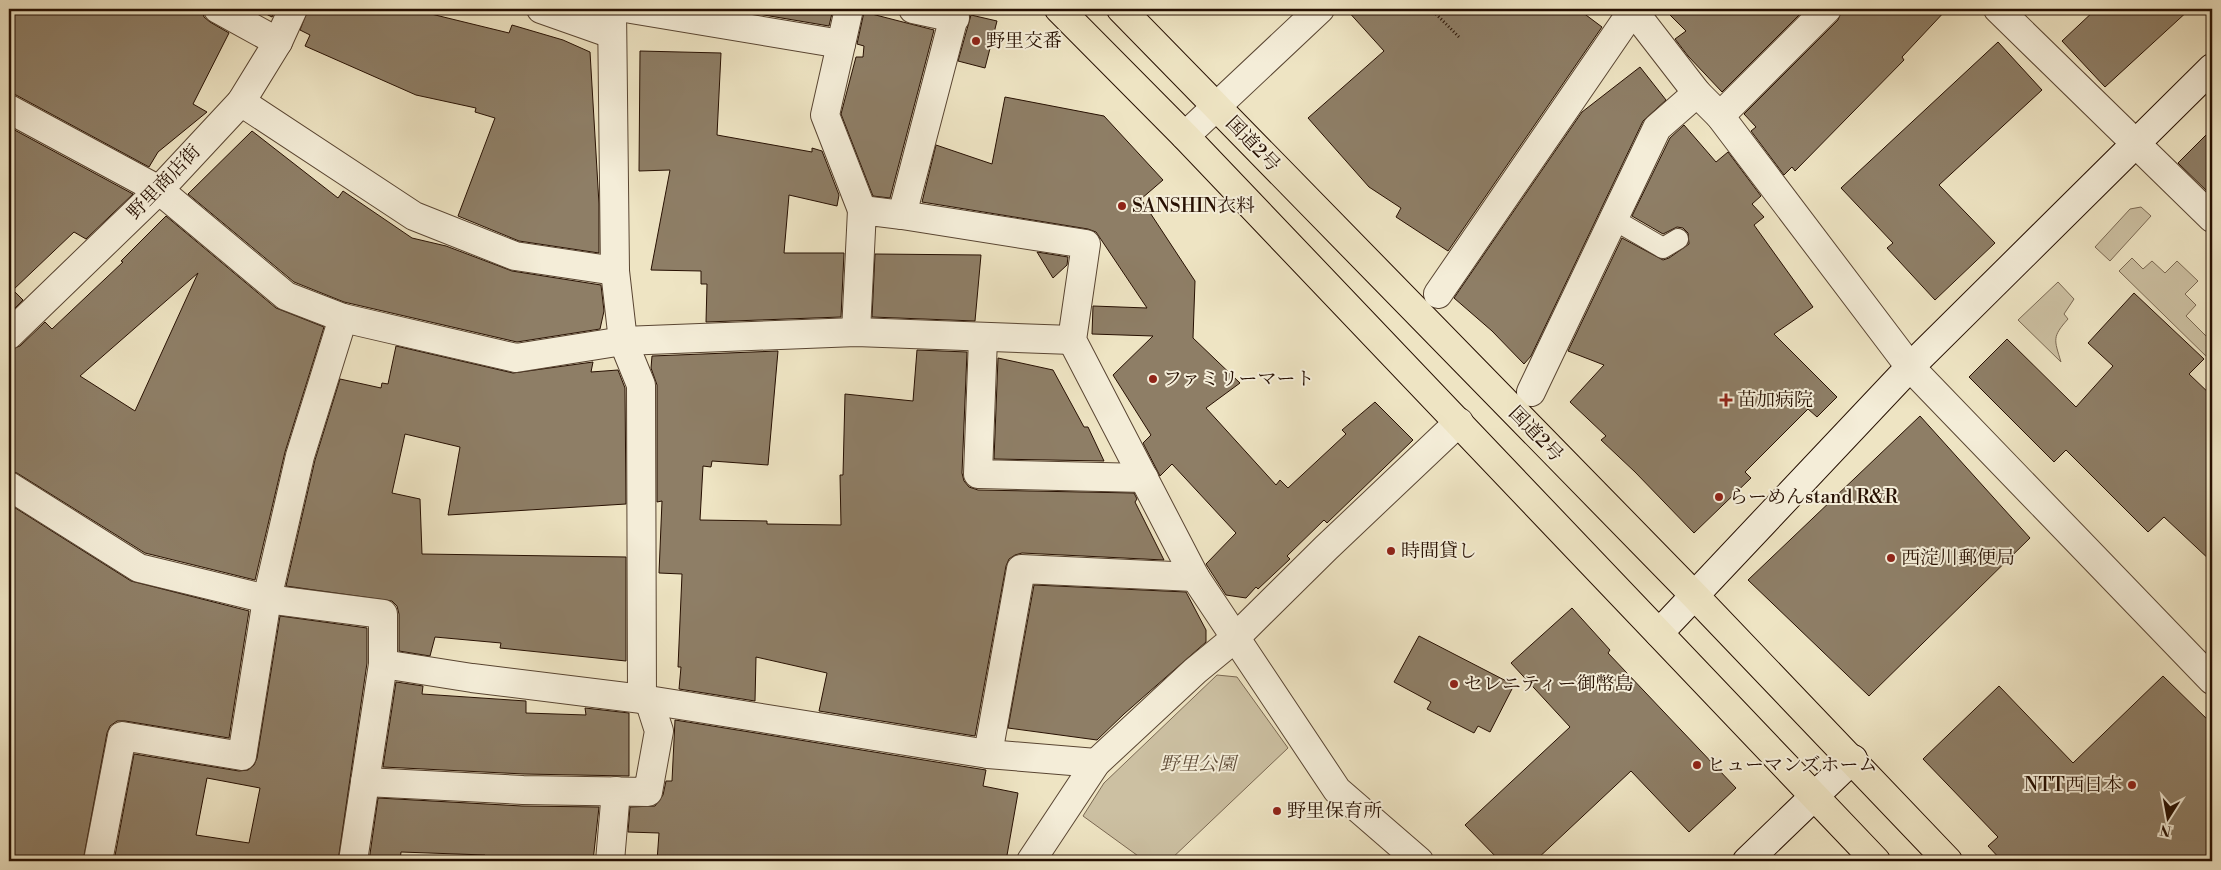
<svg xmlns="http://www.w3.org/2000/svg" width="2221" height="870" viewBox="0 0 2221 870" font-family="'Libre Bodoni','Noto Serif JP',serif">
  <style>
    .green { fill: #ccc0a2; stroke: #7a6852 }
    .building { fill: #8e7e66; stroke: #271002; fill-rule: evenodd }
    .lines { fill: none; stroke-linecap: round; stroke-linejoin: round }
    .lane-casing { stroke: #594532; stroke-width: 22 }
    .street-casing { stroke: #594532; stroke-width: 30 }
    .secondary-casing { stroke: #271002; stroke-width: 30 }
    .highway-casing { stroke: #271002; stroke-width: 30 }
    .path { stroke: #271002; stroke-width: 3; stroke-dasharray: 1 2.5; stroke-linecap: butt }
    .lane { stroke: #f4edd8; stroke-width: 20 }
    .street { stroke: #f4edd8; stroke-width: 28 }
    .secondary { stroke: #f4edd8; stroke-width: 28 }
    .highway { stroke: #eee4c3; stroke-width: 28 }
    .poi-dot { fill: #8f2418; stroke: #f4edd8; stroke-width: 2 }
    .labels { text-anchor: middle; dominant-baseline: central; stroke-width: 4; stroke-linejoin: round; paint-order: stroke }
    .poi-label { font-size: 19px; fill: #271002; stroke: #f4edd8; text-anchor: start }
    .street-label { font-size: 19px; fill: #271002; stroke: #f4edd8 }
    .park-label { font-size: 19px; font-style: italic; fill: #614e3a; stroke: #f4edd8 }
  </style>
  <rect width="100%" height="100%" fill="#eee4c3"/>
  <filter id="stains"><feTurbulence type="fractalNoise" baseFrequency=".004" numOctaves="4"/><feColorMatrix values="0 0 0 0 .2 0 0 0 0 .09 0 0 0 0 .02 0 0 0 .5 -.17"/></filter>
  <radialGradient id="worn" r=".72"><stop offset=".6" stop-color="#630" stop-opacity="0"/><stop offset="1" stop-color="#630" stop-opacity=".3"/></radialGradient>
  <g class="green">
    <polygon points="2141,207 2151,216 2110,261 2095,247 2130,209"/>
    <polygon points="2132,258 2143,269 2152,261 2165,273 2177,261 2198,281 2185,294 2196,305 2186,316 2212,342 2211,361 2119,271"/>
    <path d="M2058,282L2074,299L2064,314L2068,319C2052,337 2054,339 2061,362L2018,320Z"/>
    <polygon points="1217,675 1237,677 1288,748 1169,861 1145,861 1083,816 1104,783"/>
  </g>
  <g class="building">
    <polygon points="9,9 202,9 204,17 210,22 229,33 193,104 207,112 158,152 149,167 16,95 9,93"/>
    <polygon points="256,9 276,9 272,17"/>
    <polygon points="308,9 424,9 423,12 509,33 512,25 563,40 590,52 599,204 599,253 519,241 458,216 495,118 475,112 476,108 416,95 305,46 310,35 300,30"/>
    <polygon points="758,9 833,9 829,26 758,14"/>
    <polygon points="1346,9 1578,9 1602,27 1448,251 1396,217 1401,208 1369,187 1308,118 1384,51"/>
    <polygon points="1664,9 1805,9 1722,92 1688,56 1675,39 1686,31"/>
    <polygon points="1842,9 1947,9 1902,57 1904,60 1795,171 1792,167 1784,175 1751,131 1756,127 1744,114 1838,20"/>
    <polygon points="2096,9 2190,9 2105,87 2062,41"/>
    <polygon points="864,12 934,30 890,198 873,196 841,114 856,57 863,57 864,46 857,44"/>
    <polygon points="971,15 997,21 985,68 958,61"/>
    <polygon points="1998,42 2042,90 1939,185 1995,243 1935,300 1887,248 1893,243 1841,188"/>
    <polygon points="640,51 721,53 717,135 812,152 812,148 822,151 839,195 837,206 789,195 784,253 844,253 841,317 706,322 707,284 701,284 701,271 651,270 670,170 639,171"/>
    <polygon points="1640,67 1666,100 1643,121 1531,356 1524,364 1492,331 1454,298 1582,112"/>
    <polygon points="1005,97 1104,116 1163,180 1141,199 1195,281 1193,338 1240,383 1206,408 1276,485 1280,480 1288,488 1346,434 1342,430 1375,402 1413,440 1327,523 1324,520 1287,556 1290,559 1258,589 1256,587 1246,598 1226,595 1206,564 1236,533 1172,464 1160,476 1143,443 1151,435 1113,375 1153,336 1092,334 1093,306 1147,308 1096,232 1088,229 922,202 936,145 992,164"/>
    <polygon points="1684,125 1716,162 1728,152 1761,196 1752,204 1764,217 1754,225 1813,307 1774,334 1837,397 1817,417 1808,409 1745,472 1751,478 1694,533 1635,472 1601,440 1606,436 1570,402 1604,365 1568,351 1622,238 1663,260 1669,258 1689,244 1688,233 1683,228 1677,227 1663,234 1632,216 1670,138"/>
    <polygon points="9,127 133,194 86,239 74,232 13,290 23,300 9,314"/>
    <polygon points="2212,129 2212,196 2178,163"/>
    <polygon points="252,131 338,198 343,191 412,238 446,246 512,271 601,285 604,311 600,329 517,342 344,302 294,282 188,194"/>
    <path d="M166,216L276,308L324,327L285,452L255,580L145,553L17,473L9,471V350L20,346L45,322L52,329L123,262L121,261ZM198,273L135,411L80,376Z"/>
    <polygon points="1037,252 1068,257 1067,265 1053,278"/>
    <polygon points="875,254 981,255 975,321 872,317"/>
    <polygon points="2134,293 2204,359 2189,374 2212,396 2212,562 2164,517 2148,532 2066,450 2054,462 1969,377 2007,339 2076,407 2113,366 2088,343"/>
    <polygon points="396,346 513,373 593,362 591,372 618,370 625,388 626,504 448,515 460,447 405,434 392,493 420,499 422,554 626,557 626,661 500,648 501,643 435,637 430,656 399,651 399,614 397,606 392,601 286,586 315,460 340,379 381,388 382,383 388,384"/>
    <polygon points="917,350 967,352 962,473 964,481 969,487 978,490 1134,493 1137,499 1135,502 1164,560 1022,553 1015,555 1009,559 1006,566 975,736 819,711 827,673 756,657 755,701 679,689 681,667 678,667 682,574 659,573 662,501 657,502 657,385 651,368 652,356 778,351 768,465 712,461 711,467 703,466 700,520 767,521 767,524 841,525 840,475 843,475 845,394 913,401"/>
    <polygon points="998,358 1053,370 1084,427 1088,427 1104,461 994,459"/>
    <polygon points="1920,416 2030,538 1869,696 1748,580"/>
    <polygon points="9,504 131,581 249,611 229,738 125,721 117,721 110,726 107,733 83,861 9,861"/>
    <polygon points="1034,585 1186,592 1206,630 1206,642 1124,714 1097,740 1008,728"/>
    <polygon points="1572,608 1610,650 1608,653 1736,788 1689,832 1631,771 1535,861 1500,861 1465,825 1570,727 1511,663"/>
    <path d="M280,616L367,628V663L338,861H114L134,754L239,771L248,770L254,765L257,758ZM207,778L260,788L249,843L196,835Z"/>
    <polygon points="1419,636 1514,685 1490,732 1478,726 1474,733 1427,709 1431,702 1394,682"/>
    <polygon points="2163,676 2212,724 2212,861 2002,861 1988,846 1998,837 1923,759 1999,686 2073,763"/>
    <polygon points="396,682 423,686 422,694 526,701 526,713 586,715 585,708 629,713 629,776 524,774 383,767"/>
    <polygon points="675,720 986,770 983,786 1018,793 1006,861 657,861 659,833 628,832 630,807 655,806 663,795 666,781 672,781"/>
    <polygon points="378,798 522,806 599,807 593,861 484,861 485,855 401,852 400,861 369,861"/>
  </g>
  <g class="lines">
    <g class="lane-casing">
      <polyline id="lane" points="1613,219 1663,248 1678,239"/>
    </g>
    <g class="street-casing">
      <g id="street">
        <polyline points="218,9 278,42"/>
        <polyline points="541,9 612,34"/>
        <polyline points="612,9 615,271 623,341 641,385 642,699"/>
        <polyline points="631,9 841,44"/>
        <polyline points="849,9 825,115 862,210"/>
        <polyline points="913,9 955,18"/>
        <polyline points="1632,9 1697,93 1720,116 1910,367 2212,680"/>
        <polyline points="1998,9 2212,218"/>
        <polyline points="241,102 414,216 515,256 615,271"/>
        <polyline points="9,109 159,190 286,296 343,318 516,358 623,341 856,332 1072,340"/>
        <polyline points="1720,116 1827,9"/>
        <polyline points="1185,136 1320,9"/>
        <polyline points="902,215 956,9"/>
        <polyline points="1438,294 1633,10"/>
        <polyline points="856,332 862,210 902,215 1086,244 1072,340 1195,577 1337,790 1419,861"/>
        <polyline points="9,335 159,190 241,102 278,42 293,9"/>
        <polyline points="983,338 978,474 1144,478"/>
        <polyline points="1531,392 1657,128 1697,93"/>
        <polyline points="9,486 139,568 267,599 383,614 383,664 353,861"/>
        <polyline points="383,664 472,678 642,699 988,754 1096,763"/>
        <polyline points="988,754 1021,569 1195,577"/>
        <polyline points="365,782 523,790 648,792 659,731 649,700"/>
        <polyline points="98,861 122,736 242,756 267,599 300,456 343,318"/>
        <polyline points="610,861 616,791"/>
        <polyline points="1031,861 1096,763 1195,671 1234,639 1326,548 1459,422"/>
      </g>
    </g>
    <g class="secondary-casing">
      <g id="secondary">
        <polyline points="1659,633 1910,367 2212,68"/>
        <polyline points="1747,861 1853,759"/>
      </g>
    </g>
    <g class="highway-casing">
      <g id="highway">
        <polyline points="1059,9 1185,136 1876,861"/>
        <polyline points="1121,9 1693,594 1948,861"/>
      </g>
    </g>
    <polyline class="path" points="1431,9 1460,38"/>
    <use href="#lane" class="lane"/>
    <use href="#street" class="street"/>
    <use href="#secondary" class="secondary"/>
    <use href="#highway" class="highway"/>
  </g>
  <g class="poi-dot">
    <circle cx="976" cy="41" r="5"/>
    <circle cx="1122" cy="206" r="5"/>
    <circle cx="1153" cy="379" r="5"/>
    <path d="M1723.5 392.5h5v5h5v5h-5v5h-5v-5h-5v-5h5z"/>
    <circle cx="1719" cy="497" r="5"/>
    <circle cx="1391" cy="551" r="5"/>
    <circle cx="1891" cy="558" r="5"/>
    <circle cx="1454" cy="684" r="5"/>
    <circle cx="1697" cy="765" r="5"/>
    <circle cx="2132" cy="785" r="5"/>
    <circle cx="1277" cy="811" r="5"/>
  </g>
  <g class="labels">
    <g class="poi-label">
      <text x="986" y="41">野里交番</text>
      <text x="1132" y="206">SANSHIN衣料</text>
      <text x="1163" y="379">ファミリーマート</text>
      <text x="1737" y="400">苗加病院</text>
      <text x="1729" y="497">らーめんstand R&amp;R</text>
      <text x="1401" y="551">時間貸し</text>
      <text x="1901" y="558">西淀川郵便局</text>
      <text x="1464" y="684">セレニティー御幣島</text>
      <text x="1707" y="765">ヒューマンズホーム</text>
      <text x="2122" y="785" text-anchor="end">NTT西日本</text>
      <text x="1287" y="811">野里保育所</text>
    </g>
    <g class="street-label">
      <text transform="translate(1253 144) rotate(46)">国道2号</text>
      <text transform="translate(164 182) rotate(-46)">野里商店街</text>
      <text transform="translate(1536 434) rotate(46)">国道2号</text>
    </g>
    <g class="park-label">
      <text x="1198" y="764">野里公園</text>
    </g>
  </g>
  <rect width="2221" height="870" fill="none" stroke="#eee4c3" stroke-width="30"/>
  <rect x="10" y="10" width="2201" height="850" fill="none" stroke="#271002" stroke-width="2.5"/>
  <rect x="15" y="15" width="2191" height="840" fill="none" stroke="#271002"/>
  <g transform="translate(2168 818) rotate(191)" stroke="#f4edd8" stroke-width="4" paint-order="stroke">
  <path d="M0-4L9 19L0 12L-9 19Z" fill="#271002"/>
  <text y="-8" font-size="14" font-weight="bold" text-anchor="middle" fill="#271002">N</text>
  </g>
  <rect width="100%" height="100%" filter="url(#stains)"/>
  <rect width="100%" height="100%" fill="url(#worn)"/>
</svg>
